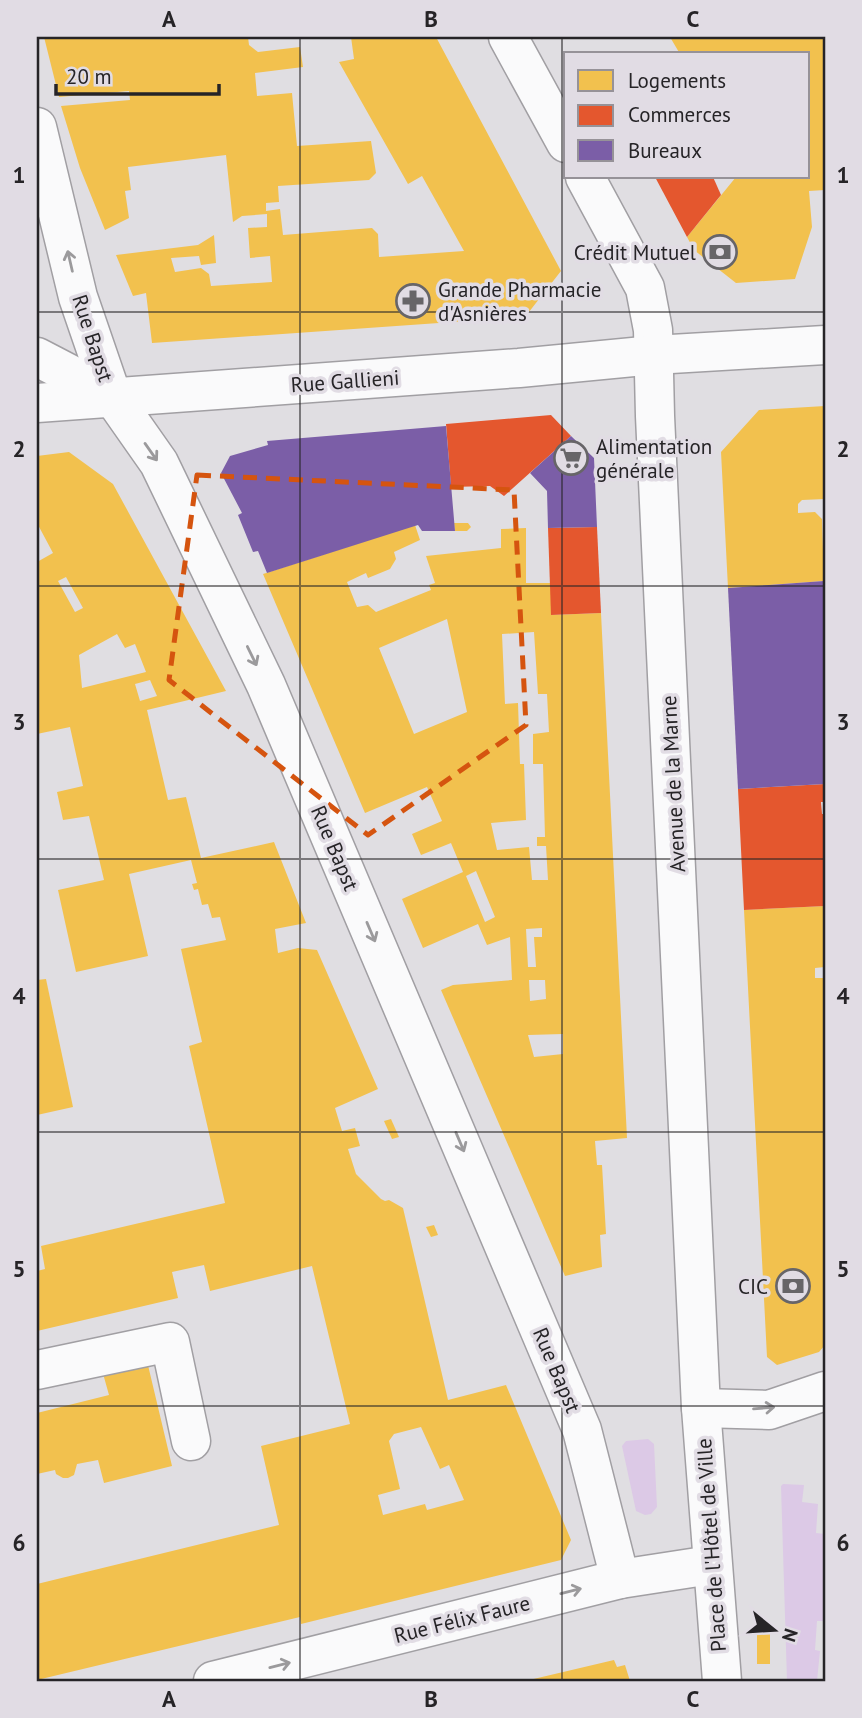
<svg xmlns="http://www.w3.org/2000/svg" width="862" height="1718" viewBox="0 0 862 1718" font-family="'PT Sans',sans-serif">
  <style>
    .green { fill: #dcc9e6 }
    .homes { fill: #f2c14e; fill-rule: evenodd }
    .shops { fill: #e4572e }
    .offices { fill: #7b5ea7 }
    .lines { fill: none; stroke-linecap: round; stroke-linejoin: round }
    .minor-casing { stroke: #a19fa3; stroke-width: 41 }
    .secondary-casing { stroke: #a19fa3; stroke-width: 41 }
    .minor { stroke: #fafafb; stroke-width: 38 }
    .secondary { stroke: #fafafb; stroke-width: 38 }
    .oneway { stroke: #9b9a9c }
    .marked { fill: none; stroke: #d5540f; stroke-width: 5; stroke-dasharray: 14 9; stroke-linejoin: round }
    .grid { fill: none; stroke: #262427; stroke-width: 2; stroke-opacity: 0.55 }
    .labels { text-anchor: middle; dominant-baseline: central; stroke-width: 7; stroke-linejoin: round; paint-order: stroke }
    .poi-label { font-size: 21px; fill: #262427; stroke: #e1dce4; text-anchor: end }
    .street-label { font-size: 21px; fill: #262427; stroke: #e1dce4 }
    .neatline { fill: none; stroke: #262427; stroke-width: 2.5 }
    .grid-label { font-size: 23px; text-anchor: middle; font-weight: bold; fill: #262427 }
  </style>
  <rect width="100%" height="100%" fill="#e0dee2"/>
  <g class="green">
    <polygon points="648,1439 654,1444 657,1507 651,1514 645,1515 636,1511 622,1446 626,1441"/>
    <polygon points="783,1484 804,1485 802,1502 818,1504 816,1533 825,1534 824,1621 817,1621 815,1650 820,1651 817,1681 787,1681 781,1486"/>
  </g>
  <g class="homes">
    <polygon points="44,37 248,37 249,45 258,52 300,47 303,67 255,73 257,96 292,93 297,146 371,141 376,173 369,180 278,186 279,202 266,203 266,211 280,209 283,235 372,228 378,234 379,257 464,251 422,176 408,184 339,62 354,59 351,37 436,37 561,271 525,317 152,343 146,293 133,296 116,255 198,245 214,235 216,263 201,265 199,256 171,258 175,272 201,268 209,274 211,286 272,282 270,256 250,258 248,228 267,227 267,214 242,216 233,222 226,155 128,167 131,190 125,191 129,218 105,230 80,168 61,106 130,100 129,91 59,97"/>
    <polygon points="670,37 825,37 825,190 809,191 812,227 795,279 736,283 694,250 687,237 736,177 808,177 808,54 680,54"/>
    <polygon points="825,406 825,499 802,500 798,504 798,513 815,512 822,519 824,581 728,588 721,452 759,410"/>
    <path d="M69,452L113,484L226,691L147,710L168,800L186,797L201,858L274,842L306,923L275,929L278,953L298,948L317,950L378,1089L335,1108L342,1131L355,1128L360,1146L348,1149L356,1174L381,1199L385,1201L389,1200L403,1208L448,1400L506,1385L571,1540L561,1560L301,1624L300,1617L37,1680V1584L279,1525L261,1446L350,1424L312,1266L210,1291L204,1265L172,1272L178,1298L37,1331V1271L45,1269L41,1246L225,1203L189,1046L202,1042L181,949L226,940L220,917L212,918L208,904L202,905L198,889L194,890L192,884L197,883L191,860L129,874L148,956L76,972L58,890L104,880L89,816L63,820L57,792L83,786L70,727L37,734V562L53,553L37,523V456ZM66,577L83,608L75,612L58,581ZM117,634L125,648L135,644L146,672L82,688L79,655ZM150,680L157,696L140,701L135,684ZM421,1427L440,1469L449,1465L464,1500L427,1510L425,1504L383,1515L378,1495L400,1489L389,1441L394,1434Z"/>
    <polygon points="454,523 468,523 471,527 467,531 455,531"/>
    <path d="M415,525L420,540L394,552L396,559L390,569L368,578L366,573L347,582L357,607L368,605L376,612L431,590L429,585L435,583L426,556L501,548V529L526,528V583H551V615L601,613L627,1138L595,1141L597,1165H602L606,1234L600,1235L602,1267L565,1276L441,990L453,985L512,980L510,937L487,945L478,924L423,948L402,899L463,872L451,843L421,855L412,834L442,821L427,787L365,813L263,574ZM447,619L467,712L414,734L379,648ZM534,632L538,694H547L549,732L533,734V764H543L545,837H537V846H546L548,880H532L529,847L497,850L491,823L526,820L524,764H520L518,703L505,704L502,634ZM476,871L495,917L485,922L466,876ZM542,928V937H534L536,967H528L526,929ZM529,980H545L546,999L530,1001ZM563,1034V1054L534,1057L528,1035Z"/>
    <polygon points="825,906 825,967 815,968 815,978 825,978 825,1345 819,1352 777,1365 767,1357 744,910"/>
    <polygon points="46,979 73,1107 37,1115 37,980"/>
    <polygon points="391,1119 399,1137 392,1139 384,1121"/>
    <polygon points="434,1225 438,1235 431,1237 426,1227"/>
    <polygon points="147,1361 172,1466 104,1483 98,1460 77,1464 74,1475 68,1478 63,1478 56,1474 55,1470 37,1474 37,1413 109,1395 102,1370"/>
    <rect x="757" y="1631" width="13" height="33"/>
    <polygon points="614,1660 617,1667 625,1665 630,1681 525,1681"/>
  </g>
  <g class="shops">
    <polygon points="655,177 713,177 721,195 687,237"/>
    <polygon points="551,415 571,436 504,496 490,486 451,487 446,424"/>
    <polygon points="597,527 601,613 551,615 548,528"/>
    <polygon points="825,784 825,802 821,802 822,814 825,814 825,906 744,910 738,789"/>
  </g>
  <g class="offices">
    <polygon points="446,426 455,531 422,531 418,525 267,573 258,551 253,552 238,515 242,513 221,473 230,456 268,445 267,441"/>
    <polygon points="571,436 594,458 597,527 548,528 547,491 530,473"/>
    <polygon points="824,581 825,784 738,789 728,588"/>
  </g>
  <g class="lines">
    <g class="minor-casing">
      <g id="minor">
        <polyline points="37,127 78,297 112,396 159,463 266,685 582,1430 620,1579"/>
        <polyline points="37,1370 170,1342 191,1441"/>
        <polyline points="701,1408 769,1410 825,1391"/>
        <polyline points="213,1681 620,1579 711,1565"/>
      </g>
    </g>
    <g class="secondary-casing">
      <g id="secondary">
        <polyline points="508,37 566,143"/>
        <polyline points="585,177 645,288 653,330 655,416 701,1408 722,1681"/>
        <polyline points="37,357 112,396"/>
        <polyline points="37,403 519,368 654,355 825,345"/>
      </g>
    </g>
    <use href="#minor" class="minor"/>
    <use href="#secondary" class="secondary"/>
  </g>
  <defs><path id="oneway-shaft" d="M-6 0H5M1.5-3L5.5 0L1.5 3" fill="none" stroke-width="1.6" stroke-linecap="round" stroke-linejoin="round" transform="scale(1.75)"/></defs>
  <g class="oneway">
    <use href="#oneway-shaft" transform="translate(70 261) rotate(-103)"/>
    <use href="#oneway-shaft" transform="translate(151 452) rotate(55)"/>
    <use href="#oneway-shaft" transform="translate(252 656) rotate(64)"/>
    <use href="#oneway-shaft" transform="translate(371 932) rotate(67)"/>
    <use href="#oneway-shaft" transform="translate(460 1142) rotate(67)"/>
    <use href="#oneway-shaft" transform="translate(764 1408) rotate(-5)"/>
    <use href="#oneway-shaft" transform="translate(571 1591) rotate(-14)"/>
    <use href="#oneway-shaft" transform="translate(280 1665) rotate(-14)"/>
  </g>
  <path class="marked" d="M197,475L514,490L526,725L368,835L169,680Z"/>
  <path class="grid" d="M300,37V1681M562,37V1681M37,312H825M37,586H825M37,859H825M37,1132H825M37,1406H825"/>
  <defs>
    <g id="bank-ring" transform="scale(1.75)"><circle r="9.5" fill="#e1dce4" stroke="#676568" stroke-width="1.5"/><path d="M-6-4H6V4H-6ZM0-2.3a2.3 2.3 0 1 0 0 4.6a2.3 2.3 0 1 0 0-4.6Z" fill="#676568"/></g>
    <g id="pharmacy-ring" transform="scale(1.75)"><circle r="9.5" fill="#e1dce4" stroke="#676568" stroke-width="1.5"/><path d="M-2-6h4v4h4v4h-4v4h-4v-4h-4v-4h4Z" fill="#676568"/></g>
    <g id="supermarket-ring" transform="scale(1.75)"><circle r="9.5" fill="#e1dce4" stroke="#676568" stroke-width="1.5"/><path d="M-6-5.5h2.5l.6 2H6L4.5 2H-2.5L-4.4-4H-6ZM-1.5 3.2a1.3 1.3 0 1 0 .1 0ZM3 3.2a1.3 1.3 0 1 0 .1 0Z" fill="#676568"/></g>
  </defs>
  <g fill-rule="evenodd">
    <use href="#bank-ring" x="720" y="252"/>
    <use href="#pharmacy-ring" x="413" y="301"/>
    <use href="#supermarket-ring" x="571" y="458"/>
    <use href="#bank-ring" x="793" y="1286"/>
  </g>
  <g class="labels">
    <g class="poi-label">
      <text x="696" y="252">Crédit Mutuel</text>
      <text x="438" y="289" text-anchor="start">Grande Pharmacie<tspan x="438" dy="24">d'Asnières</tspan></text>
      <text x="596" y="446" text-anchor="start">Alimentation<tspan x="596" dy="24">générale</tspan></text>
      <text x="768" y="1286">CIC</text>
    </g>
    <g class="street-label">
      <text transform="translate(93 338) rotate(72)">Rue Bapst</text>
      <text transform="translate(345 381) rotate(-4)">Rue Gallieni</text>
      <text transform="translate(673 784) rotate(-93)">Avenue de la Marne</text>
      <text transform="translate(335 848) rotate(67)">Rue Bapst</text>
      <text transform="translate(557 1370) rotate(67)">Rue Bapst</text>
      <text transform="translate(711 1545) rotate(-94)">Place de l'Hôtel de Ville</text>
      <text transform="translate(462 1619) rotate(-14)">Rue Félix Faure</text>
    </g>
  </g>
  <rect width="862" height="1718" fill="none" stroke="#e1dce4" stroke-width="77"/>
  <rect x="564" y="52" width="245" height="126" fill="#e1dce4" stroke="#969298" stroke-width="2"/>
  <rect x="578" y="70" width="35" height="21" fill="#f2c14e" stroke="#969298" stroke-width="2"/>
  <text x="628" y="88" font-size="21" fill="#262427">Logements</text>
  <rect x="578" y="105" width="35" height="21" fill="#e4572e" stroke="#969298" stroke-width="2"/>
  <text x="628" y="122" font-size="21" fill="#262427">Commerces</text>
  <rect x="578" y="140" width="35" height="21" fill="#7b5ea7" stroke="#969298" stroke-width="2"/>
  <text x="628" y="158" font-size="21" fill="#262427">Bureaux</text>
  <g transform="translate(774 1630) rotate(108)" stroke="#e1dce4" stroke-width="5" paint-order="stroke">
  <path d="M0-5L12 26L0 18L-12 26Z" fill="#262427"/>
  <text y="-10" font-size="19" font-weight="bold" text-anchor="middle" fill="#262427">N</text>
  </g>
  <path d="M56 84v10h163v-10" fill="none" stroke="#262427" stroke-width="3.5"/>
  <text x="66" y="84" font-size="21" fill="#262427" stroke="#e1dce4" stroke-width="5" paint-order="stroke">20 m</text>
  <rect x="38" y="38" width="786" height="1642" class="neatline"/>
  <g class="grid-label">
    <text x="169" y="27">A</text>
    <text x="431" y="27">B</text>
    <text x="693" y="27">C</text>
    <text x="19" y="183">1</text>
    <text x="843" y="183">1</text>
    <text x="19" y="457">2</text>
    <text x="843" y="457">2</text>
    <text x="19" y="730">3</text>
    <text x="843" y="730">3</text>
    <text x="19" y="1004">4</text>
    <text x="843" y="1004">4</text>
    <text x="19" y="1277">5</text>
    <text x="843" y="1277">5</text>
    <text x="19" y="1551">6</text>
    <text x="843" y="1551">6</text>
    <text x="169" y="1707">A</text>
    <text x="431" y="1707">B</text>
    <text x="693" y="1707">C</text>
  </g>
</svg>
